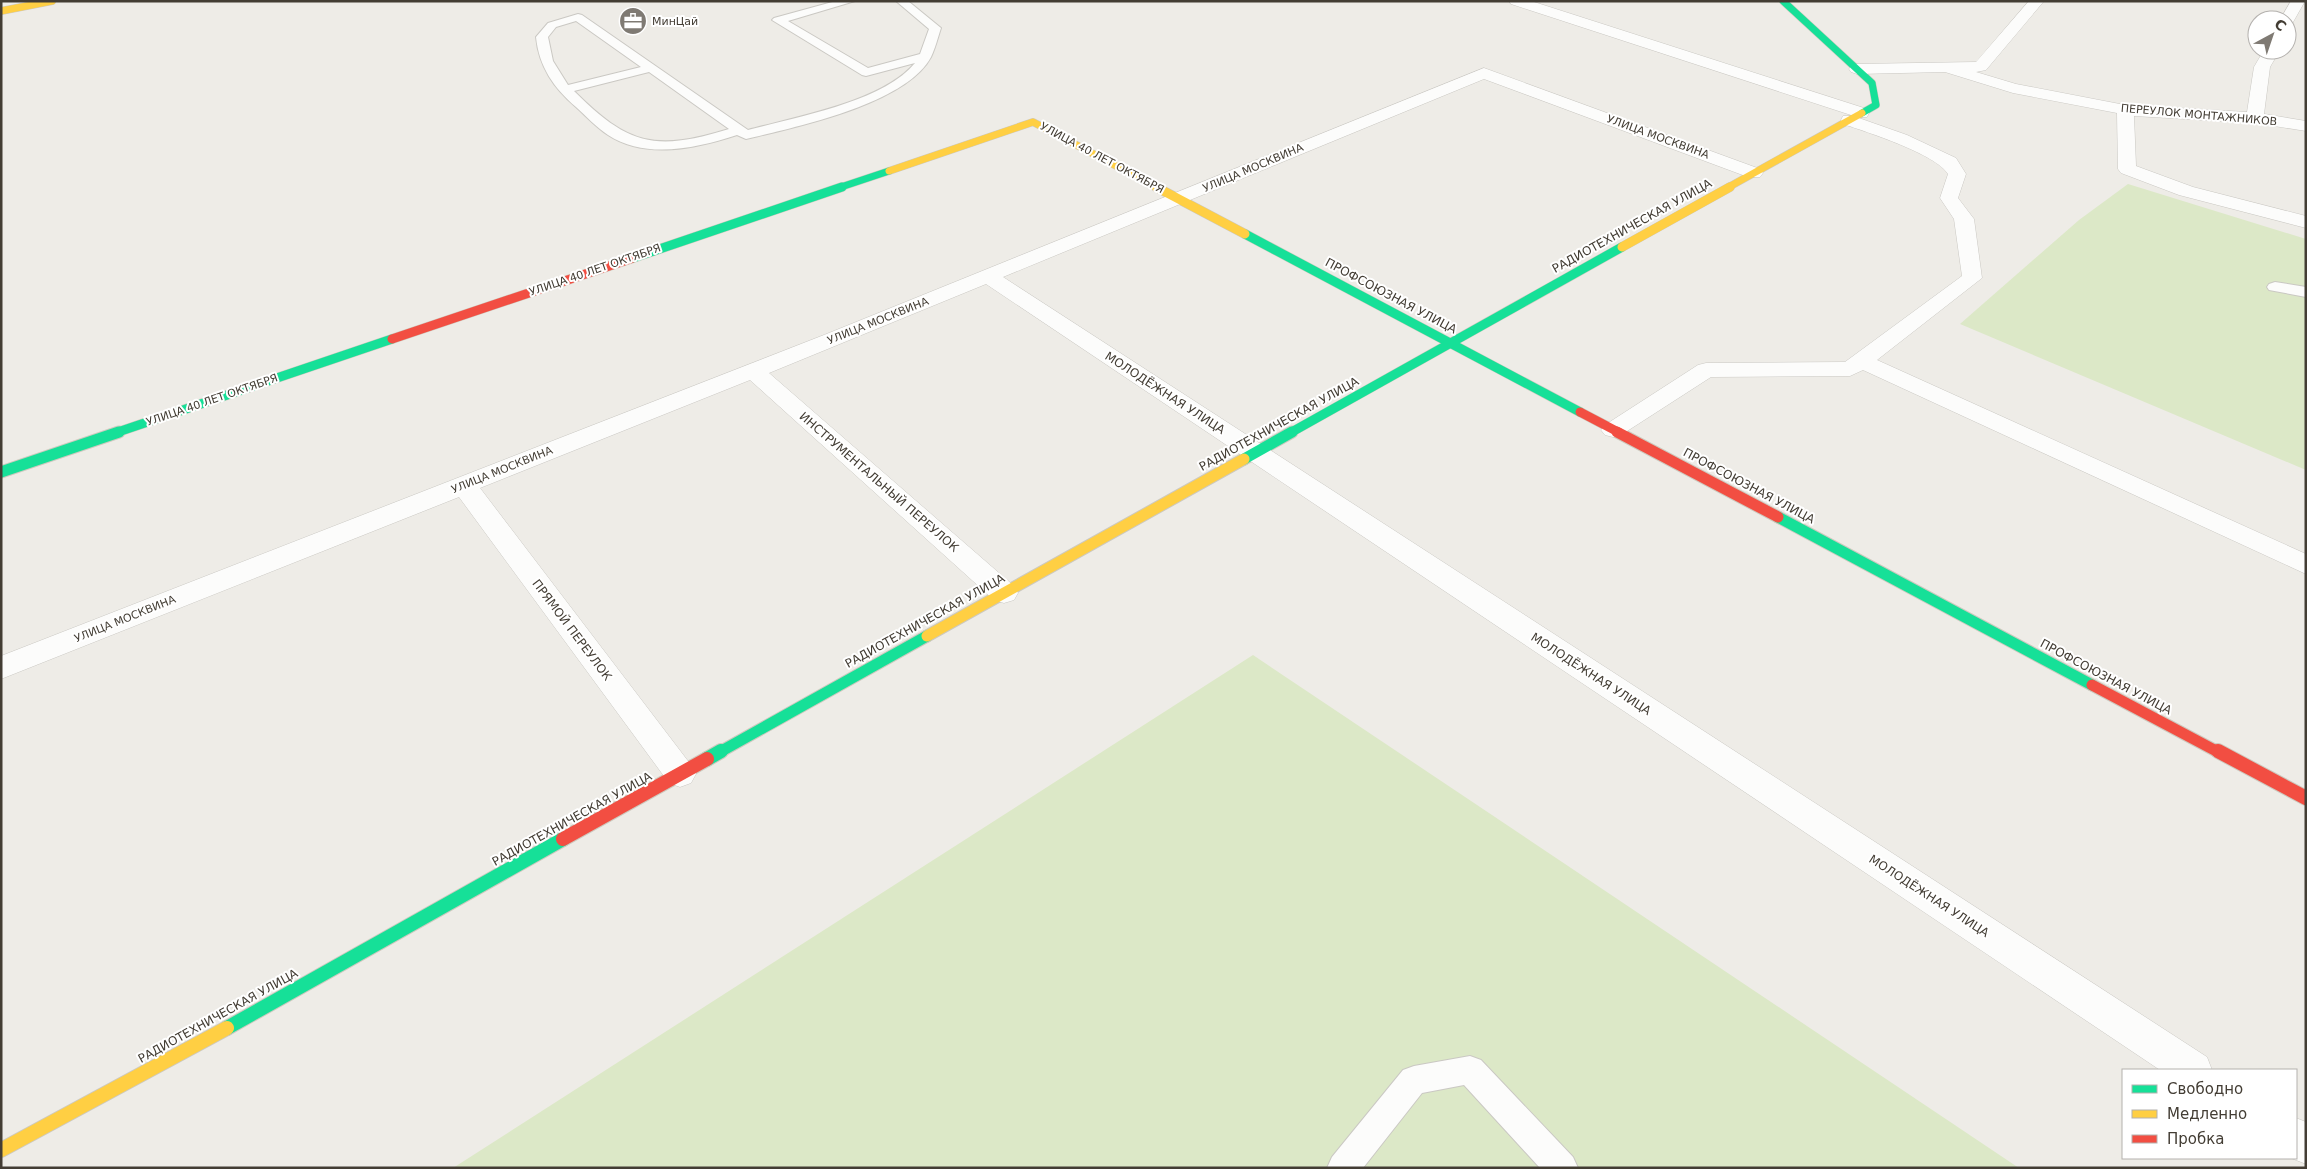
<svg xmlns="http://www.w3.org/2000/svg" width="2307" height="1169" viewBox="0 0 2307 1169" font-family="'DejaVu Sans',sans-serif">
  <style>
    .green { fill: #dce8c7 }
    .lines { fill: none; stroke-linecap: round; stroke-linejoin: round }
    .lane-casing { stroke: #cac8c3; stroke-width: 2 }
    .street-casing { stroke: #cac8c3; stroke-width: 1 }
    .fast-far3-casing { stroke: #cdc9be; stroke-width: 8 }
    .fast-far2-casing { stroke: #cdc9be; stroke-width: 10 }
    .fast-far1-casing { stroke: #cdc9be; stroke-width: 13 }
    .fast-casing { stroke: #cdc9be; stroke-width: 16 }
    .slow-far3-casing { stroke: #cdc9be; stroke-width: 8 }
    .slow-far2-casing { stroke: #cdc9be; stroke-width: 10 }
    .slow-far1-casing { stroke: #cdc9be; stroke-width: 13 }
    .slow-casing { stroke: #cdc9be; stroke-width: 16 }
    .jam-far2-casing { stroke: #cdc9be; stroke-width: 10 }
    .jam-far1-casing { stroke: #cdc9be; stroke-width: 13 }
    .jam-casing { stroke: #cdc9be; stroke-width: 16 }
    .lane { fill: #fcfcfb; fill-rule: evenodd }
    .street { fill: #fcfcfb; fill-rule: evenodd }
    .fast-far3 { stroke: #16e098; stroke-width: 7 }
    .fast-far2 { stroke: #16e098; stroke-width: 9 }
    .fast-far1 { stroke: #16e098; stroke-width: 11 }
    .fast { stroke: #16e098; stroke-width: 14 }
    .slow-far3 { stroke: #ffcf43; stroke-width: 7 }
    .slow-far2 { stroke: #ffcf43; stroke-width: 9 }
    .slow-far1 { stroke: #ffcf43; stroke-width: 11 }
    .slow { stroke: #ffcf43; stroke-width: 14 }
    .jam-far2 { stroke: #f24e42; stroke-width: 9 }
    .jam-far1 { stroke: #f24e42; stroke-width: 11 }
    .jam { stroke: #f24e42; stroke-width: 14 }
    .labels { text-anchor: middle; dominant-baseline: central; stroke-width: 4; stroke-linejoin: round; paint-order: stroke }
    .far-poi-label { font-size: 11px; fill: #433d34; stroke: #fff; text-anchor: start }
    .far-street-label { font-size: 11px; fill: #433d34; stroke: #fff }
    .street-label { font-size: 12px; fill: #433d34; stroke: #fff }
  </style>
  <rect width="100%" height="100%" fill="#eeece7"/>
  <g class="green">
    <polygon points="2128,184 2306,239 2306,470 1960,324 2079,220"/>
    <polygon points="1253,655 2019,1168 453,1168"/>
  </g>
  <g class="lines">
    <g class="lane-casing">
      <g id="lane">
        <path d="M836,1H855L788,21L868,68L920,54L929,29L896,1H908L941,28C938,37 935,49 931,57C906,104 796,127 746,139L737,135C697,148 646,160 608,135C596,127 586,116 576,107C554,88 539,67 536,37L548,23L578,14L582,15L748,130C796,117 883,102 915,63L866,76L862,75L772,20L774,18ZM576,21L641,67L568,85L553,61L548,37L556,27ZM649,72L729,129C655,152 628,145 574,91Z"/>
        <polygon points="2275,282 2306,287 2306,297 2269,290 2267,287 2269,284"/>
        <polygon points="1470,1056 1481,1060 1573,1157 1578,1168 1540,1168 1464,1085 1422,1093 1363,1168 1327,1168 1332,1157 1403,1070 1414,1066"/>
      </g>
    </g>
    <g class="street-casing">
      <g id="street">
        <path d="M1509,1H1531L1867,109L1869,113L1867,117H1856L1907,135L1956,158L1966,174L1958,198L1974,219L1982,278L1877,360L2306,554V574L1863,370L1850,376L1711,377L1621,435L1613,437L1605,435L1601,430L1605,425L1698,365L1706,363L1845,362L1962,276L1954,219L1940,198L1948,174C1936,154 1867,132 1843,124L1841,120L1843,116H1854L1511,4Z"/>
        <polygon points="2029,1 2044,1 1986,70 1976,72 2016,84 2125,105 2247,112 2254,67 2264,50 2280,50 2270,67 2264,114 2306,121 2306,131 2255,123 2134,116 2136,166 2193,187 2306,216 2306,228 2179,195 2121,173 2118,169 2117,113 2013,93 1945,72 1857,74 1851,72 1849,69 1851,66 1857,64 1976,62"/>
        <polygon points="2291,1 2305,1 2292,24 2287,25 2287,20 2280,20"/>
        <polygon points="1484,68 1760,169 1763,173 1760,177 1748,177 1484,79 1003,277 2207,1057 2212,1070 2160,1070 986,284 769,373 1014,586 1018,593 1014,600 1004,603 994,600 750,380 480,488 691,765 696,774 691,783 680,787 669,783 459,497 1,679 1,656 824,335"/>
        <polygon points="2296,1118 2306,1122 2306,1164 2291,1158 2296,1158"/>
      </g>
    </g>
    <g class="fast-far3-casing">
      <g id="fast-far3">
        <polyline points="1783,1 1872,83 1876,105 1862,113"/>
        <polyline points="838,188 889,171"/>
      </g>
    </g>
    <g class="fast-far2-casing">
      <g id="fast-far2">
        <polyline points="1245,234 1580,412"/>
        <polyline points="633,258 842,187"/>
        <polyline points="115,433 392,339"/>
        <polyline points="1290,433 1622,247"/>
      </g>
    </g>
    <g class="fast-far1-casing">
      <g id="fast-far1">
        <polyline points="1244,459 1292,432"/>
        <polyline points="1,472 119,432"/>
        <polyline points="1778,517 2092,685"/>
        <polyline points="718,753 927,636"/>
      </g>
    </g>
    <g class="fast-casing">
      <g id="fast">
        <polyline points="707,759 721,751"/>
        <polyline points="227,1028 563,839"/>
      </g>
    </g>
    <g class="slow-far3-casing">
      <g id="slow-far3">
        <polyline points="1,11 52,1"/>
        <polyline points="889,171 1033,122 1158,188"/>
        <polyline points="1727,188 1862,113"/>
      </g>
    </g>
    <g class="slow-far2-casing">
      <g id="slow-far2">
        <polyline points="1156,187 1245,234"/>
        <polyline points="1622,247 1730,187"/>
      </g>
    </g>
    <g class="slow-far1-casing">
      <polyline id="slow-far1" points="927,636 1244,459"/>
    </g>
    <g class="slow-casing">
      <polyline id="slow" points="1,1150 227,1028"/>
    </g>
    <g class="jam-far2-casing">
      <g id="jam-far2">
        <polyline points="392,339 633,258"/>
        <polyline points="1580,412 1620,433"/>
      </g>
    </g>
    <g class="jam-far1-casing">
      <g id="jam-far1">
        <polyline points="1617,432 1778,517"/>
        <polyline points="2092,685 2220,753"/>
      </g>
    </g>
    <g class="jam-casing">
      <g id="jam">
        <polyline points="2218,751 2306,798"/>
        <polyline points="563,839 707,759"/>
      </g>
    </g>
    <use href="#lane" class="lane"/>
    <use href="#street" class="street"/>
    <use href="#fast-far3" class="fast-far3"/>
    <use href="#fast-far2" class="fast-far2"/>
    <use href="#fast-far1" class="fast-far1"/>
    <use href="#fast" class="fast"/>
    <use href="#slow-far3" class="slow-far3"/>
    <use href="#slow-far2" class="slow-far2"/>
    <use href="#slow-far1" class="slow-far1"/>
    <use href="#slow" class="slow"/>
    <use href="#jam-far2" class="jam-far2"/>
    <use href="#jam-far1" class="jam-far1"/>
    <use href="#jam" class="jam"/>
  </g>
  <defs>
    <g id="office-disc" transform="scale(1.4375)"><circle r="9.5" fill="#7f7a73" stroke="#fff"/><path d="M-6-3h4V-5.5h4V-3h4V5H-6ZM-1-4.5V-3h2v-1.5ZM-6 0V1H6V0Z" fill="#fff"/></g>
  </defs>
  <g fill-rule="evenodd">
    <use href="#office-disc" x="633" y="21"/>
  </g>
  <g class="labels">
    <g class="far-poi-label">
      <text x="652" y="21">МинЦай</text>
    </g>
    <g class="far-street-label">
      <text transform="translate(2199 115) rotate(5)">ПЕРЕУЛОК МОНТАЖНИКОВ</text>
      <text transform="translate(1658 137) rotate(20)">УЛИЦА МОСКВИНА</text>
      <text transform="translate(1102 158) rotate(28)">УЛИЦА 40 ЛЕТ ОКТЯБРЯ</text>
      <text transform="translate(1253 168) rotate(-23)">УЛИЦА МОСКВИНА</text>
      <text transform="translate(595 270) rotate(-19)">УЛИЦА 40 ЛЕТ ОКТЯБРЯ</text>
      <text transform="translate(878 321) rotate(-22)">УЛИЦА МОСКВИНА</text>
      <text transform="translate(212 400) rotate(-19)">УЛИЦА 40 ЛЕТ ОКТЯБРЯ</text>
      <text transform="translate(502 470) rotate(-22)">УЛИЦА МОСКВИНА</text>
      <text transform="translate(125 619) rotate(-22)">УЛИЦА МОСКВИНА</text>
    </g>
    <g class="street-label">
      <text transform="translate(1632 226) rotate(-29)">РАДИОТЕХНИЧЕСКАЯ УЛИЦА</text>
      <text transform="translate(1391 296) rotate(28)">ПРОФСОЮЗНАЯ УЛИЦА</text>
      <text transform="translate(1165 393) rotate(33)">МОЛОДЁЖНАЯ УЛИЦА</text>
      <text transform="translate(1279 424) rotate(-29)">РАДИОТЕХНИЧЕСКАЯ УЛИЦА</text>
      <text transform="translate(879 482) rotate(41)">ИНСТРУМЕНТАЛЬНЫЙ ПЕРЕУЛОК</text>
      <text transform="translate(1749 486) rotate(28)">ПРОФСОЮЗНАЯ УЛИЦА</text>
      <text transform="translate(925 621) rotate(-29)">РАДИОТЕХНИЧЕСКАЯ УЛИЦА</text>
      <text transform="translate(572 630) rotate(53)">ПРЯМОЙ ПЕРЕУЛОК</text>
      <text transform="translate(1591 674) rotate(33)">МОЛОДЁЖНАЯ УЛИЦА</text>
      <text transform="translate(2106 677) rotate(28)">ПРОФСОЮЗНАЯ УЛИЦА</text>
      <text transform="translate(572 819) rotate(-29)">РАДИОТЕХНИЧЕСКАЯ УЛИЦА</text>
      <text transform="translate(1929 896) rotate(33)">МОЛОДЁЖНАЯ УЛИЦА</text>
      <text transform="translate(218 1016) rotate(-29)">РАДИОТЕХНИЧЕСКАЯ УЛИЦА</text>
    </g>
  </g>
  <rect width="2307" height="1169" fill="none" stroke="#433d34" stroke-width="5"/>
  <rect x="2122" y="1069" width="175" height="90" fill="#ffffff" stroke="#b4b1ae"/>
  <rect x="2132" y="1085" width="25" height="8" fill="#16e098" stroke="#b4b1ae"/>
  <text x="2167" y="1094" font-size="15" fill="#433d34">Свободно</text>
  <rect x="2132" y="1110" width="25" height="8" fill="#ffcf43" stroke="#b4b1ae"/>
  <text x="2167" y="1119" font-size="15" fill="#433d34">Медленно</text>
  <rect x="2132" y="1135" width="25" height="8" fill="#f24e42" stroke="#b4b1ae"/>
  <text x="2167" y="1144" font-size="15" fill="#433d34">Пробка</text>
  <g transform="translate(2272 35) rotate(40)"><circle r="24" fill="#ffffff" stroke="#b4b1ae"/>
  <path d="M0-4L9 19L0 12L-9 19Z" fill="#7f7a73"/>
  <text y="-8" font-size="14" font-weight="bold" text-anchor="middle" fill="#433d34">С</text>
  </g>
</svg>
